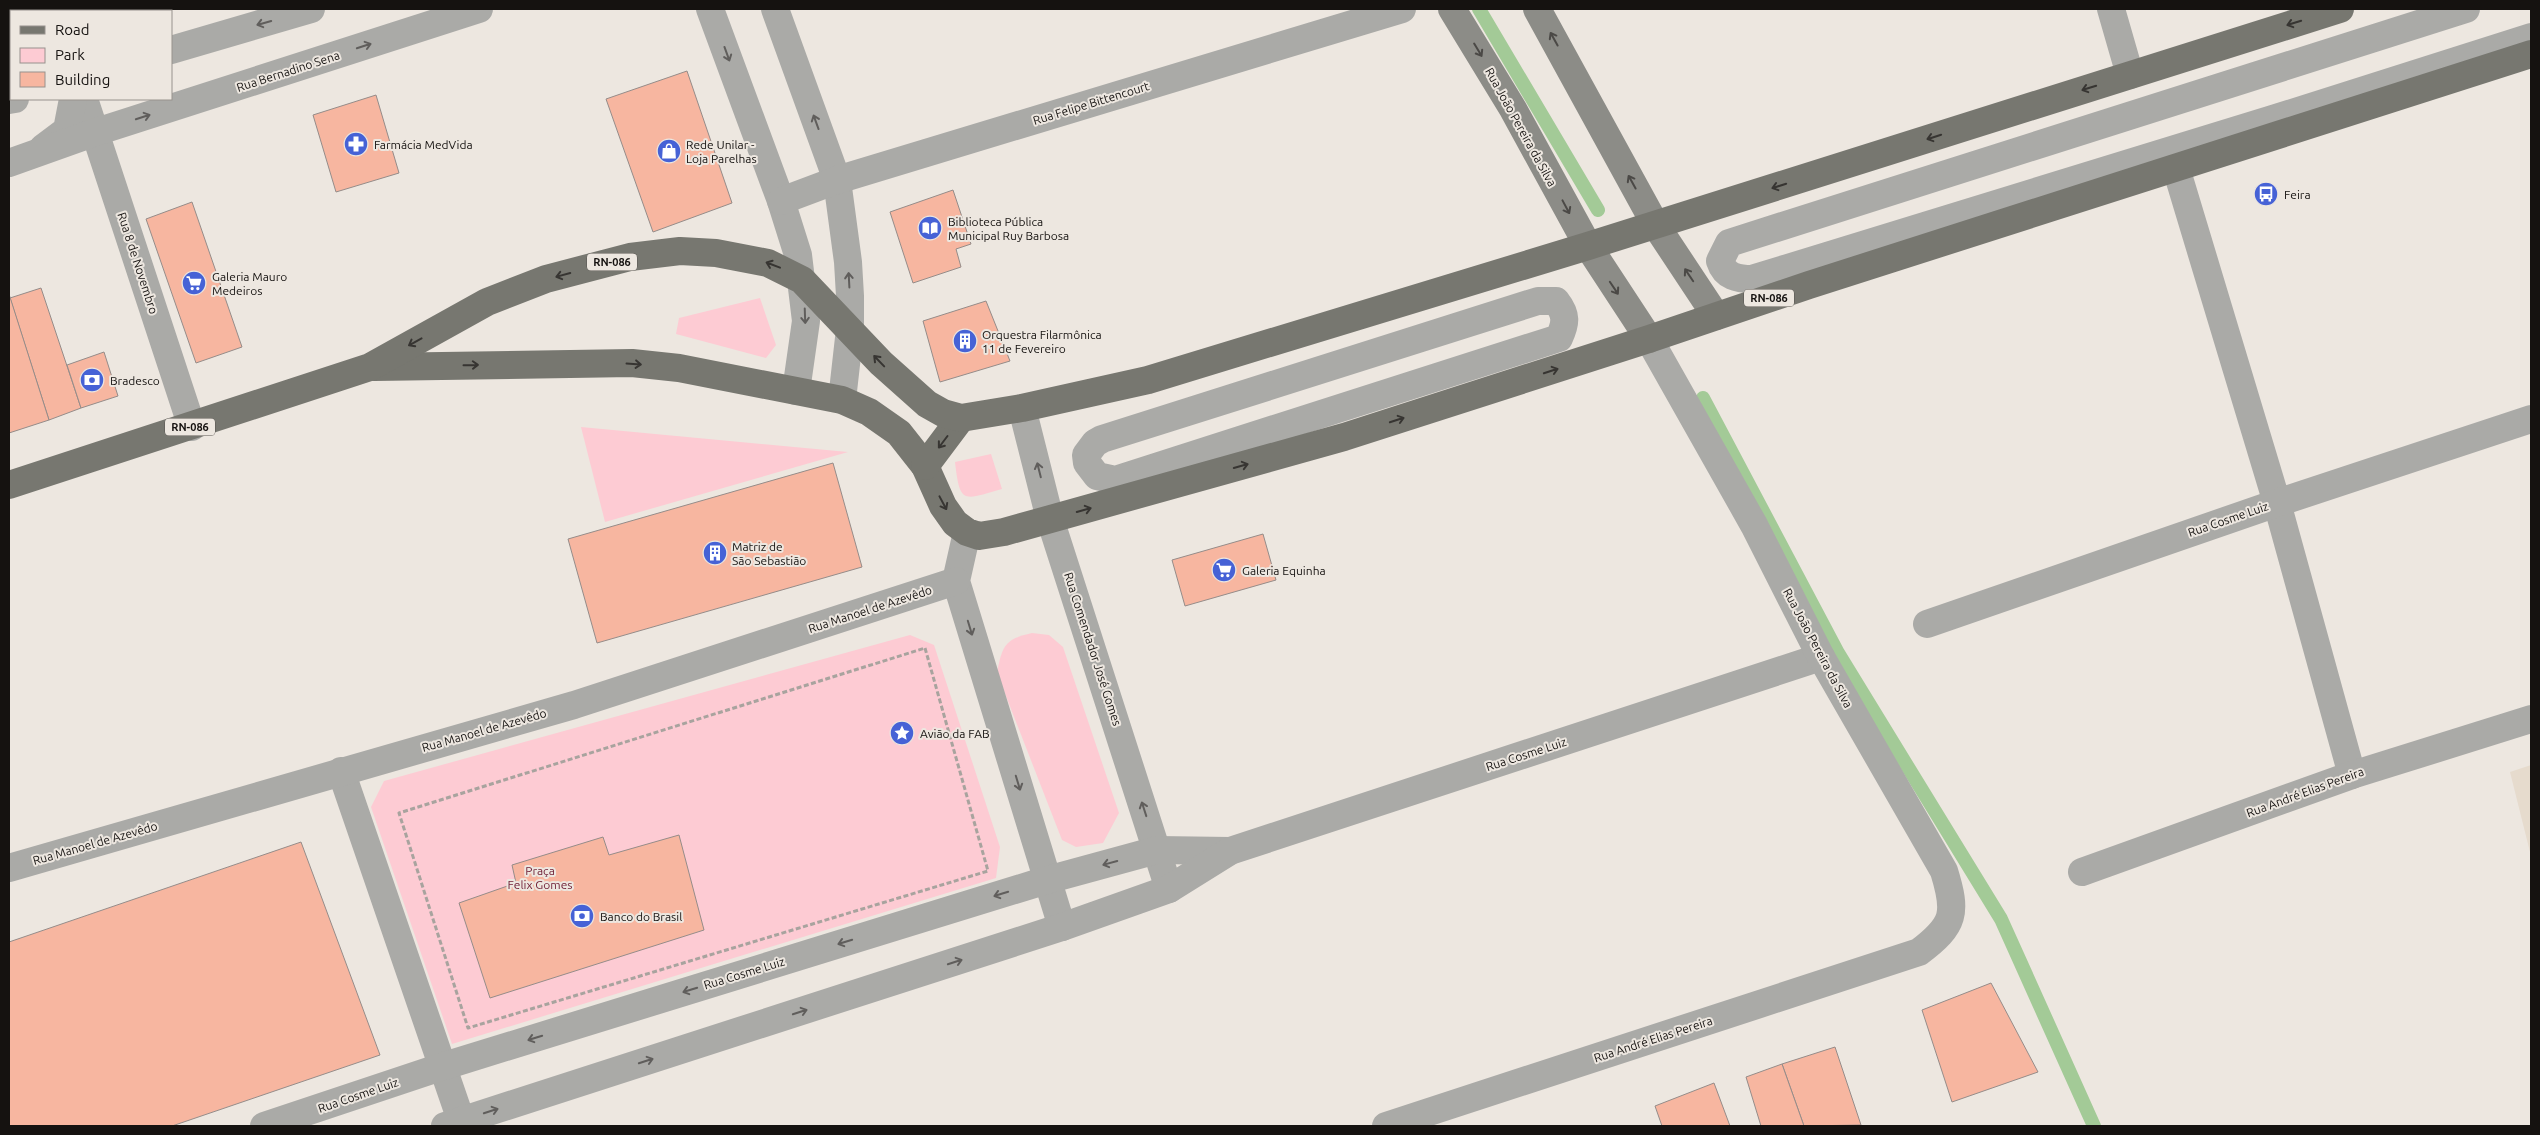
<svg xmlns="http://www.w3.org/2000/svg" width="2540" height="1135" viewBox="0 0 2540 1135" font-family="Ubuntu,sans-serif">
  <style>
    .built { fill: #e6dbcd }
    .green { fill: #fdcbd3 }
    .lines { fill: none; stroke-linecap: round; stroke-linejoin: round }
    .stream { stroke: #a3ca97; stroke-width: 14 }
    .building { fill: #f7b6a0; stroke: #958c89 }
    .path { stroke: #a8a39e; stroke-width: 3; stroke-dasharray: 5 2.5; stroke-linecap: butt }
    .street { stroke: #aaaaa7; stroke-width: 28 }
    .secondary { stroke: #8c8c87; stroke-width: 28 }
    .primary { stroke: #777770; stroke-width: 28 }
    .oneway { stroke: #605e5c }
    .oneway2 { stroke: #373532 }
    .oneway3 { stroke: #4b4946 }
    .labels { text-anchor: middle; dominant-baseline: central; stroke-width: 4; stroke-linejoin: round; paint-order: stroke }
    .shield { fill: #ede7e0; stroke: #56524e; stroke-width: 1 }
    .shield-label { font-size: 11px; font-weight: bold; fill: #151210 }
    .street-label { font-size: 12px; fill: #151210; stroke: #ede7e0 }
    .poi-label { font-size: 12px; fill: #151210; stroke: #ede7e0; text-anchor: start }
    .park-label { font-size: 12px; fill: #722339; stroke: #ede7e0 }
  </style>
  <rect width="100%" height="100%" fill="#ede7e0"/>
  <polygon class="built" points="2531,765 2531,856 2510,772"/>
  <g class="green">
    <polygon points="760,298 776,345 766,358 676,334 679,318"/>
    <polygon points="581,427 848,452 605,522"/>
    <path d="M991,454L1002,489C963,500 960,505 955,462Z"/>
    <path d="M1032,633L1049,635L1063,647L1119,813L1103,843L1076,847L1062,840L997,673C1002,646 1005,639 1032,633Z"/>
    <polygon points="910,635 934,645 1000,847 996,878 452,1044 371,807 384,781"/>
  </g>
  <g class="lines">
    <g class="stream">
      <polyline points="1479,9 1598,210"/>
      <polyline points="1703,398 1838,653 2001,919 2094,1126"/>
    </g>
  </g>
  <g class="building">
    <polygon points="9,9 32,9 33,11 11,11 11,78 9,78"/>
    <polygon points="687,71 732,203 653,232 606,99"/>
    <polygon points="376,95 399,173 336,192 313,115"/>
    <polygon points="953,190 971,244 956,249 961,267 913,283 890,212"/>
    <polygon points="192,202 242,347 196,363 146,219"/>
    <polygon points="41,288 81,408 49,420 10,298"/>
    <polygon points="9,294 49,420 9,433"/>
    <polygon points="986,301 1010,361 940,382 923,321"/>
    <polygon points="104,352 118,396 81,408 67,365"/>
    <polygon points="833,463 862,567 597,643 568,539"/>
    <polygon points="1263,534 1276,580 1185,606 1172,560"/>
    <polygon points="679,835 704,930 490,998 459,903 516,883 512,865 603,837 609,855"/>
    <polygon points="301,842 380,1055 172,1126 9,1126 9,942"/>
    <polygon points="1991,983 2038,1072 1952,1102 1922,1010"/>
    <polygon points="1835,1047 1861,1125 1804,1126 1782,1064"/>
    <polygon points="1782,1064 1804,1126 1761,1126 1746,1077"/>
    <polygon points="1714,1083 1730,1126 1662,1126 1655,1106"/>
  </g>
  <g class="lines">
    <polygon class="path" points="925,648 988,871 468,1028 399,813"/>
    <g class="street">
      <polyline points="52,9 53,11"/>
      <polyline points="710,9 781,201 798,255 806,321 796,391"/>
      <polyline points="775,9 837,180 848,262 850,296 850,329 842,400"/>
      <polyline points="2111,9 2130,75"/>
      <path d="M2466,9L1729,243L1720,261C1725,277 1738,279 1752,279L2273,119L2531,37"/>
      <polyline points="171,50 311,9"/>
      <polyline points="84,99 192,427"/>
      <polyline points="9,100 15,99"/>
      <polyline points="43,148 67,130 73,99"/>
      <polyline points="9,163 96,132 479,9"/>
      <polyline points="2176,168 2277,503 2352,775"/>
      <polyline points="781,201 837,180 1402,9"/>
      <path d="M1538,301H1556C1567,315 1566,323 1559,338L1115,480L1097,476L1087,463L1086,455L1095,443L1102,439Z"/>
      <polyline points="1022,408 1050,519 1169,889"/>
      <polyline points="967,532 956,581 1062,927"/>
      <polyline points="1927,624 2277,503 2531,419"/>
      <polyline points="341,771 463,1126"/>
      <polyline points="9,868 574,705 956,581"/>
      <polyline points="2082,872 2352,775 2531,719"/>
      <polyline points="264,1126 441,1067 1047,880 1157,850 1230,851"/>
      <polyline points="445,1126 1062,927 1169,889 1230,851 1821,657"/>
      <path d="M1386,1126L1919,952C1955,925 1957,913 1944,871L1821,657L1754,525L1649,339"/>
    </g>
    <g class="secondary">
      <polyline points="1452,9 1513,109 1588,246 1649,339"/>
      <polyline points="1537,9 1655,224 1716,316"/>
    </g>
    <g class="primary">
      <polyline points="374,367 632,363 679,368 842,400 869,412 899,433 925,466 943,506 955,523 967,532 979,536 1004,532 1344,437 1649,339 1809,285 2531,54"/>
      <polyline points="925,466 961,418"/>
      <polyline points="9,485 370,367 487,302 546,279 630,257 680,251 716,253 768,263 802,280 881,363 927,404 943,413 961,418 1022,408 1148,380 1588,246 2340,9"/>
    </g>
  </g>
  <defs><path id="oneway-shaft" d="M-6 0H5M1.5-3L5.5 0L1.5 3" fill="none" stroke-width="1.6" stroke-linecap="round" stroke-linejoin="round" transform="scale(1.25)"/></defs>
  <g class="oneway">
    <use href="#oneway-shaft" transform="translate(264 23) rotate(164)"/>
    <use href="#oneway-shaft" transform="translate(364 46) rotate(-18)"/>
    <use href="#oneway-shaft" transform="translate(727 54) rotate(70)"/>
    <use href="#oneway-shaft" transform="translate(143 117) rotate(-18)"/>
    <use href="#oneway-shaft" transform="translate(816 122) rotate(-110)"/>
    <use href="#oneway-shaft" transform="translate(849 280) rotate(-93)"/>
    <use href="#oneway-shaft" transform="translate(805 316) rotate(88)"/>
    <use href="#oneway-shaft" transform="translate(1039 470) rotate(-104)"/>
    <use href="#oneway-shaft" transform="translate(970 628) rotate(73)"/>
    <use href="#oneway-shaft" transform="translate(1018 783) rotate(73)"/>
    <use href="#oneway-shaft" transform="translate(1144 809) rotate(-108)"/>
    <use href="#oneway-shaft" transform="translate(1110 863) rotate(165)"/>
    <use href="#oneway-shaft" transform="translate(1001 894) rotate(163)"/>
    <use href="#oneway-shaft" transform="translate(845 942) rotate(163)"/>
    <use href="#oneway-shaft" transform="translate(955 962) rotate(-18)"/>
    <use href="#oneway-shaft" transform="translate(690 990) rotate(163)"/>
    <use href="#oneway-shaft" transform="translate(800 1012) rotate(-18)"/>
    <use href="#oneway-shaft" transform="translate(535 1038) rotate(163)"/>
    <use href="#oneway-shaft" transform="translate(646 1061) rotate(-18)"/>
    <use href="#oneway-shaft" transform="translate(491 1111) rotate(-18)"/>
  </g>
  <g class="oneway2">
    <use href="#oneway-shaft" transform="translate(2294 23) rotate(163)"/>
    <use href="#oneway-shaft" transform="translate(2089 88) rotate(163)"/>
    <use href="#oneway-shaft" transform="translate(1934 137) rotate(162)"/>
    <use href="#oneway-shaft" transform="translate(1779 186) rotate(162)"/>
    <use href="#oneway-shaft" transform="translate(773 265) rotate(-159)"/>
    <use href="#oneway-shaft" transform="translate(563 275) rotate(165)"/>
    <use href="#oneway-shaft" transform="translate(415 342) rotate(151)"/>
    <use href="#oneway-shaft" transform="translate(879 361) rotate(-134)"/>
    <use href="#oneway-shaft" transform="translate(634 364) rotate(4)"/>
    <use href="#oneway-shaft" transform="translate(471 365) rotate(-1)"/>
    <use href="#oneway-shaft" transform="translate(1551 371) rotate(-18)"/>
    <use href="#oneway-shaft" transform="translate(1397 420) rotate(-18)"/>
    <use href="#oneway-shaft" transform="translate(943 442) rotate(127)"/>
    <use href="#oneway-shaft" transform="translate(1241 466) rotate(-16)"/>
    <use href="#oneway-shaft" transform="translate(943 503) rotate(62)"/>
    <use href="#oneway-shaft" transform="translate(1084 510) rotate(-16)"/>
  </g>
  <g class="oneway3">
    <use href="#oneway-shaft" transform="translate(1554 39) rotate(-119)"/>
    <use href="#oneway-shaft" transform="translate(1478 50) rotate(59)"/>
    <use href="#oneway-shaft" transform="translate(1632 182) rotate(-119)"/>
    <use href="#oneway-shaft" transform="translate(1566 207) rotate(62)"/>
    <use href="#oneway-shaft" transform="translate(1689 275) rotate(-124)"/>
    <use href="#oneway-shaft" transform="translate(1614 288) rotate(56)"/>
  </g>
  <defs>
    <g id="pharmacy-disc" transform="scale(1.25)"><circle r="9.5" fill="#4662d6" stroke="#ede7e0"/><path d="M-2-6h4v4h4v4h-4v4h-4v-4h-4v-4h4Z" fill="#fff"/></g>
    <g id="shop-disc" transform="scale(1.25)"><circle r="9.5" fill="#4662d6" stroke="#ede7e0"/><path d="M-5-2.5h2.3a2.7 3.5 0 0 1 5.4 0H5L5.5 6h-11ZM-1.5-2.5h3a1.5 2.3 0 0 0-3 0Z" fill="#fff"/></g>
    <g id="bus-disc" transform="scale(1.25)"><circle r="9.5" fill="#4662d6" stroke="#ede7e0"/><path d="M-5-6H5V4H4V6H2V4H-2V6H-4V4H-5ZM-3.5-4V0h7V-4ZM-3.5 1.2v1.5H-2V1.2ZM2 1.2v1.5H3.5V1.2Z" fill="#fff"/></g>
    <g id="library-disc" transform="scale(1.25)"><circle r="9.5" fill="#4662d6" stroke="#ede7e0"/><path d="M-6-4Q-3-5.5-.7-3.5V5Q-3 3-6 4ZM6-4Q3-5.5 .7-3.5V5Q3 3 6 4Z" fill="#fff"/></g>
    <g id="supermarket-disc" transform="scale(1.25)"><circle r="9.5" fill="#4662d6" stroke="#ede7e0"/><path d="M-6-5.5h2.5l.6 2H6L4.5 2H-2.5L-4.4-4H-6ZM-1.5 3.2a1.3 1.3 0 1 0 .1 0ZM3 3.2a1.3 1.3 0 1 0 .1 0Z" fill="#fff"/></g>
    <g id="building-disc" transform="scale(1.25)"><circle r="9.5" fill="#4662d6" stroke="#ede7e0"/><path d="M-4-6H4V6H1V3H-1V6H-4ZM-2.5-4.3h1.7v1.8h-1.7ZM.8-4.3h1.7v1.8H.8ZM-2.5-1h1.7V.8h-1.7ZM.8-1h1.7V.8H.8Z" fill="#fff"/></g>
    <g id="bank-disc" transform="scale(1.25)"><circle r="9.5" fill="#4662d6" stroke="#ede7e0"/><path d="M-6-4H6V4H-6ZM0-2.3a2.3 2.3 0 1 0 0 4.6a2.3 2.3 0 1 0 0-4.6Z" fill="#fff"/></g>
    <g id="sight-disc" transform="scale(1.25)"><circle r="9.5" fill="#4662d6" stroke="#ede7e0"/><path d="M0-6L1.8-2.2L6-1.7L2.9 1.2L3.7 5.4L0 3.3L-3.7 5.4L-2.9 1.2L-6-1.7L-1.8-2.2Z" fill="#fff"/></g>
  </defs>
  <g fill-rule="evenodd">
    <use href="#pharmacy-disc" x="356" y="144"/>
    <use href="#shop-disc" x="669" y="151"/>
    <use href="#bus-disc" x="2266" y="194"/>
    <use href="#library-disc" x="930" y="228"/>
    <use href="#supermarket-disc" x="194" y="283"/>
    <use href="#building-disc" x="965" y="341"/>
    <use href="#bank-disc" x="92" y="380"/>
    <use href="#building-disc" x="715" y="553"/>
    <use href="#supermarket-disc" x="1224" y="570"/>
    <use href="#sight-disc" x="902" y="733"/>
    <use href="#bank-disc" x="582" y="916"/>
  </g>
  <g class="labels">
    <g class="shield">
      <rect x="587" y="253.5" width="50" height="17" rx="4"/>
      <rect x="1744" y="289.5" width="50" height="17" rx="4"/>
      <rect x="165" y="418.5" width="50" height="17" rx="4"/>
    </g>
    <g class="shield-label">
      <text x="612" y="262">RN-086</text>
      <text x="1769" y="298">RN-086</text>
      <text x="190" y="427">RN-086</text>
    </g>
    <g class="street-label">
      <text transform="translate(288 71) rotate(-18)">Rua Bernadino Sena</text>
      <text transform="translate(1091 103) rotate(-17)">Rua Felipe Bittencourt</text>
      <text transform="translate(1521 127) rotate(61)">Rua João Pereira da Silva</text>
      <text transform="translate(138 263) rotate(72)">Rua 8 de Novembro</text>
      <text transform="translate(2228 519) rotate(-19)">Rua Cosme Luiz</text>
      <text transform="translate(870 609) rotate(-18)">Rua Manoel de Azevêdo</text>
      <text transform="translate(1818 648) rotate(62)">Rua João Pereira da Silva</text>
      <text transform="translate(1093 649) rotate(72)">Rua Comendador José Gomes</text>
      <text transform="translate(484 730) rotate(-16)">Rua Manoel de Azevêdo</text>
      <text transform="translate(1526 754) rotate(-18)">Rua Cosme Luiz</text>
      <text transform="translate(2305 792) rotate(-20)">Rua André Elias Pereira</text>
      <text transform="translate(95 843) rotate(-16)">Rua Manoel de Azevêdo</text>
      <text transform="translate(744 973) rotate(-17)">Rua Cosme Luiz</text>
      <text transform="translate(1653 1039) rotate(-18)">Rua André Elias Pereira</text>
      <text transform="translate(358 1095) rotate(-19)">Rua Cosme Luiz</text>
    </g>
    <g class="poi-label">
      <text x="374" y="144">Farmácia MedVida</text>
      <text x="686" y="144">Rede Unilar -<tspan x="686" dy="14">Loja Parelhas</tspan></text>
      <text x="2284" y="194">Feira</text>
      <text x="948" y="221">Biblioteca Pública<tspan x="948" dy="14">Municipal Ruy Barbosa</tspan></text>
      <text x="212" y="276">Galeria Mauro<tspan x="212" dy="14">Medeiros</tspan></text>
      <text x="982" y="334">Orquestra Filarmônica<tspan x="982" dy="14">11 de Fevereiro</tspan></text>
      <text x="110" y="380">Bradesco</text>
      <text x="732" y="546">Matriz de<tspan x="732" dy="14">São Sebastião</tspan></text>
      <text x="1242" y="570">Galeria Equinha</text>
      <text x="920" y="733">Avião da FAB</text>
      <text x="600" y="916">Banco do Brasil</text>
    </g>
    <g class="park-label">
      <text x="540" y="870">Praça<tspan x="540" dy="14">Felix Gomes</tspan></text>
    </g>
  </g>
  <rect width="2540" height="1135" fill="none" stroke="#151210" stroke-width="20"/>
  <rect x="10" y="10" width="162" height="90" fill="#ede7e0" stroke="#97928d"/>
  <rect x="20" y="26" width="25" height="8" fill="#777770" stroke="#97928d"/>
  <text x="55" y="35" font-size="15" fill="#151210">Road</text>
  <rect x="20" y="48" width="25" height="15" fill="#fdcbd3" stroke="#97928d"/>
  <text x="55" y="60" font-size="15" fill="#151210">Park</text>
  <rect x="20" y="72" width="25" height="15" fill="#f7b6a0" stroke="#97928d"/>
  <text x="55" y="85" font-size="15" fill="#151210">Building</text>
</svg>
